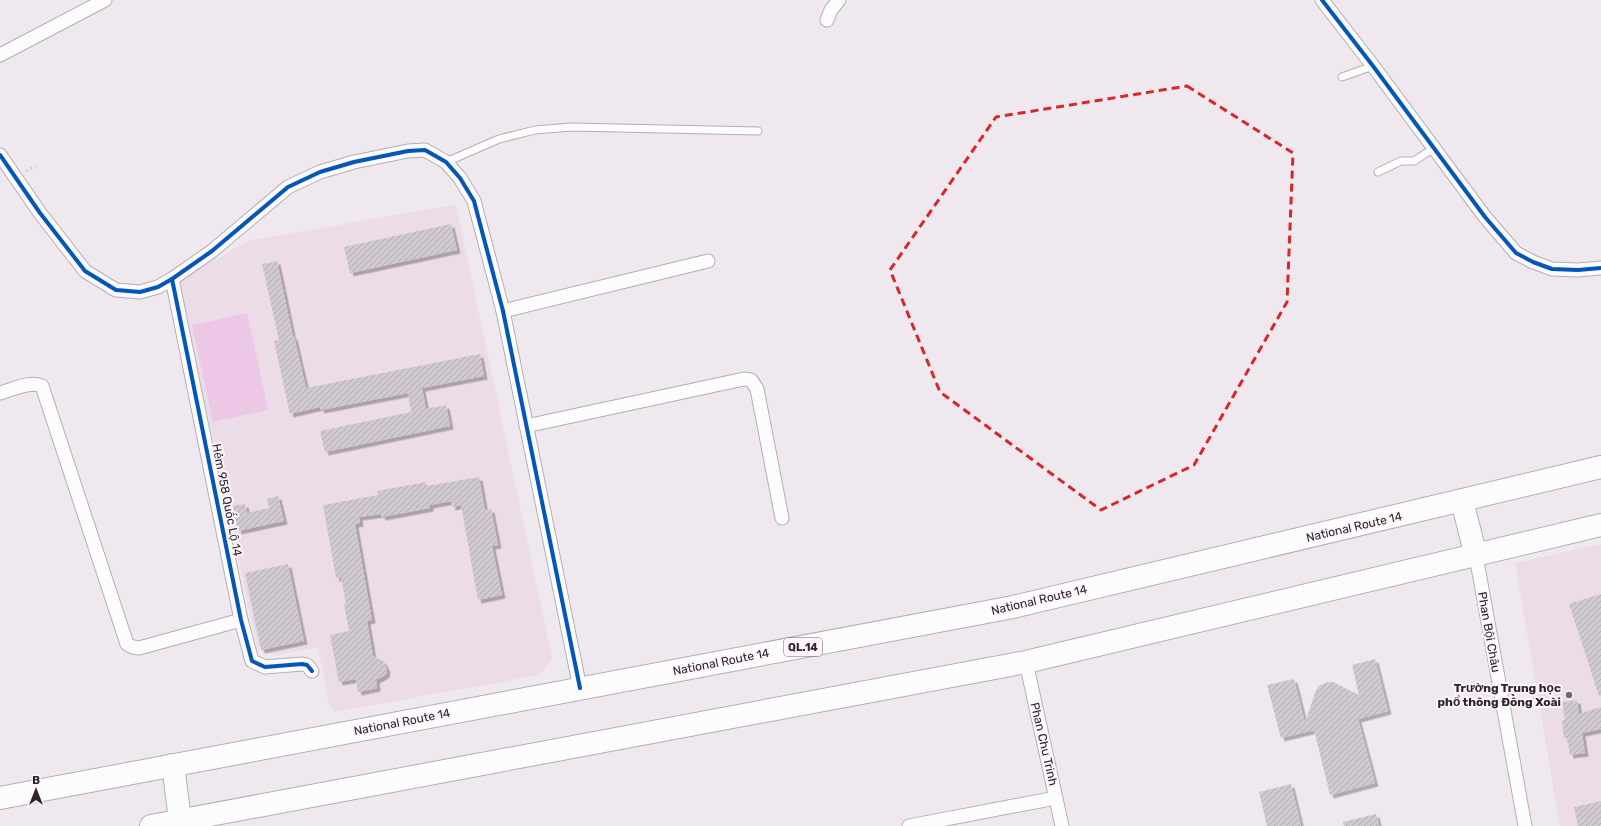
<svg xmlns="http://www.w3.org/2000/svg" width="1601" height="826" viewBox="0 0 1601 826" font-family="Rubik,sans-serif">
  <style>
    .built { fill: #ebdce8 }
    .garden { fill: #ecc7e6 }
    .building { fill: url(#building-hatch); filter: url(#shadow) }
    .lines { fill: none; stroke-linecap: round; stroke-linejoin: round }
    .service-casing { stroke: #b4aeb3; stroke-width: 9 }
    .minor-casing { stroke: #b4aeb3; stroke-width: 15 }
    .trunk-casing { stroke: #b4aeb3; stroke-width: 24 }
    .path { stroke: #cecbce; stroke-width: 2.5; stroke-dasharray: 2 3; stroke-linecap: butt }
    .service { stroke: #fdfcfd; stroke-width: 7 }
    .minor { stroke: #fdfcfd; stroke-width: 13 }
    .trunk { stroke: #fdfcfd; stroke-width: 22 }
    .cycleway-casing { stroke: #fef4fc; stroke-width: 6 }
    .cycleway { stroke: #0057b8; stroke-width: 4 }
    .marked { fill: none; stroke: #d62828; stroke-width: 3; stroke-dasharray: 8 5; stroke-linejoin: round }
    .poi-dot { fill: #716a70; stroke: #fef4fc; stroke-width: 1.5 }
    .labels { text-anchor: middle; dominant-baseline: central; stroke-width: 4; stroke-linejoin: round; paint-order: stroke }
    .shield { fill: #fef4fc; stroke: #6b646a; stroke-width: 1 }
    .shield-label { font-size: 11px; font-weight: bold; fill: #2c262b }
    .street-label { font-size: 12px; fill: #2c262b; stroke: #fef4fc }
    .poi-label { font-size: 12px; font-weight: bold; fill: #2c262b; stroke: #fef4fc; text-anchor: end }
  </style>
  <defs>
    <pattern id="building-hatch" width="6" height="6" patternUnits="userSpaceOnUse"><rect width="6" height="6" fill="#d0c9cf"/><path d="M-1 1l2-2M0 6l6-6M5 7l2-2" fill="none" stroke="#b3acb2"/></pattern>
    <filter id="shadow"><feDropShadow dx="3.5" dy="3.5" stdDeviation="0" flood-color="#0004"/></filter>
  </defs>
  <rect width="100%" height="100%" fill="#f0e8ef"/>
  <g class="built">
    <polygon points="456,205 552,658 540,675 334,712 329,705 318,647 278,655 264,653 257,647 179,280 250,240"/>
    <polygon points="1601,544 1601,826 1560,826 1515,563"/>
  </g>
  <polygon class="garden" points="247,313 268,410 213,422 192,325"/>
  <g class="building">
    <polygon points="451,224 457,250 350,273 344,247"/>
    <polygon points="277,261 293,337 294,336 306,388 480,354 484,376 422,388 426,409 446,405 450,426 325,452 320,431 411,412 408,393 321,410 320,407 290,414 274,341 279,340 262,264"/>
    <polygon points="479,477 485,510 491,509 498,545 492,546 502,595 478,600 461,505 452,507 451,501 430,505 430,508 382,517 381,514 359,517 360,523 355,524 372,620 367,621 373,656 383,661 387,669 386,674 382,677 376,680 377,688 358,692 356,679 339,682 330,635 349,631 344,604 346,604 341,577 336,578 323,505 378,495 377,491 426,482 427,486"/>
    <polygon points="278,496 284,521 238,531 233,506 245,504 247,513 269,508 267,499"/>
    <polygon points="288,564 304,641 261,650 245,573"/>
    <polygon points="1601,594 1601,696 1599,696 1569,604"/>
    <polygon points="1375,659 1388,711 1358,719 1375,783 1330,795 1314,730 1281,738 1267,685 1294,679 1305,723 1316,690 1319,686 1328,682 1333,682 1359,695 1352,665"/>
    <polygon points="1577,700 1579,714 1601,707 1601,729 1582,733 1585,753 1570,755 1567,738 1564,738 1562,720 1565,720 1562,702"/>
    <polygon points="1291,784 1301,826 1267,826 1259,792"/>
    <polygon points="1601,801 1601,826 1578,826 1574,807"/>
    <polygon points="1376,814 1379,826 1344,826 1343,822"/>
  </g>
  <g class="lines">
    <g class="service-casing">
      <g id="service">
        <polyline points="1342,77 1373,66"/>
        <polyline points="446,162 499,139 535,130 571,127 758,131"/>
        <polyline points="1378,172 1401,161 1414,161 1434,148"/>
      </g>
    </g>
    <g class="minor-casing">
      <g id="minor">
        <polyline points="1322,0 1373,66 1485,217 1516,253 1533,262 1552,269 1578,270 1601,268"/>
        <polyline points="827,20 831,10 839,0"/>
        <polyline points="0,55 105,0"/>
        <polyline points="0,155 40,213 85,271 116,290 140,292 158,287 172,279 212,251 288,187 320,172 354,162 408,151 425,150 446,162 460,178 474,201 503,311 580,688"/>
        <polyline points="172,279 241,620 252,661 265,667 302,664 307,665 312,671"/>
        <polyline points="503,311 708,261"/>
        <path d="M0,393C12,390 31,380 42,386L127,644L133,647L139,648L241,620"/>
        <polyline points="526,426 744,379 751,380 757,389 782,518"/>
        <polyline points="1476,556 1525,826"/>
        <polyline points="1026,662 1062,826"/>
        <polyline points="909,826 1056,798"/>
      </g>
    </g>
    <g class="trunk-casing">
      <g id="trunk">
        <polyline points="1462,501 1476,556"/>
        <polyline points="173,765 180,820"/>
        <polyline points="0,798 1013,607 1601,467"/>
        <polyline points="151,826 1026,662 1601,525"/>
      </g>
    </g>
    <polyline class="path" points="26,171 36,166"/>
    <use href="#service" class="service"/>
    <use href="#minor" class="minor"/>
    <use href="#trunk" class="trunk"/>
    <g class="cycleway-casing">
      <g id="cycleway">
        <polyline points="1322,0 1373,66 1485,217 1516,253 1533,262 1552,269 1578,270 1601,268"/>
        <polyline points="0,155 40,213 85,271 116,290 140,292 158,287 172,279 212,251 288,187 320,172 354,162 408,151 425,150 446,162 460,178 474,201 503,311 580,688"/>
        <polyline points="172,279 241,620 252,661 265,667 302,664 307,665 312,671"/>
      </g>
    </g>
    <use href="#cycleway" class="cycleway"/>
  </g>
  <path class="marked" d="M1187,86L1293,153L1287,302L1194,465L1101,510L940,392L890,270L996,117Z"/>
  <circle class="poi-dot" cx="1569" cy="695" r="4"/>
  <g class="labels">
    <rect class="shield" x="784" y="638" width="38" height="18" rx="3"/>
    <g class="shield-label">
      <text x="803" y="647">QL.14</text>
    </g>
    <g class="street-label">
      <text transform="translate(227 500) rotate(79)">Hẻm 958 Quốc Lộ 14</text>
      <text transform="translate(1354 527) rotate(-13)">National Route 14</text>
      <text transform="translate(1039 600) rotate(-13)">National Route 14</text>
      <text transform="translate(1489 632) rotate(80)">Phan Bội Châu</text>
      <text transform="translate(721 662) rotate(-11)">National Route 14</text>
      <text transform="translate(402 722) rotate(-11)">National Route 14</text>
      <text transform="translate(1044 744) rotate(77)">Phan Chu Trinh</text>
    </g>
    <g class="poi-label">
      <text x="1561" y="688">Trường Trung học<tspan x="1561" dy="14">phổ thông Đồng Xoài</tspan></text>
    </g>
  </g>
  <g transform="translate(36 790)" stroke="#fef4fc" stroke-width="3" paint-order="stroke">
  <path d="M0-3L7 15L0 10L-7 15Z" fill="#2c262b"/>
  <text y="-6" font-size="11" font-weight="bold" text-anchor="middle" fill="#2c262b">B</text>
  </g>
</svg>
